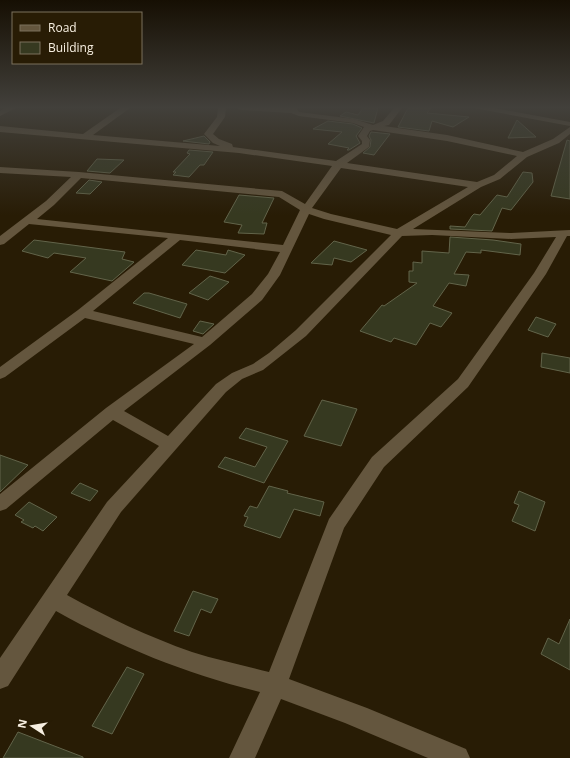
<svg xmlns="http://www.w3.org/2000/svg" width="570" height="758" viewBox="0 0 570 758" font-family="'Open Sans',sans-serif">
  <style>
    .building { fill: #363920; stroke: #62644a }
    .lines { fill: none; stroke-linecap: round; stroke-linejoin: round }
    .minor { fill: #64563e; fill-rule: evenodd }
  </style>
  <rect width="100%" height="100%" fill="#281c05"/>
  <g class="building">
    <polygon points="363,108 378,108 374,123 340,116 346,112 358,115"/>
    <polygon points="408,108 431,108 427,113 469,117 453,127 432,121 429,131 398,127"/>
    <polygon points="517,120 536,137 508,138"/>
    <polygon points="328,121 353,124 362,128 356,136 360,143 349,150 347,150 349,148 328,144 342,132 313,129"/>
    <polygon points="371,132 390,134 374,155 363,153 370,147 371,140 369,136"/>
    <polygon points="204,136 210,142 209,144 183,141"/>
    <polygon points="567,140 570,141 570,199 551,196"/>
    <polygon points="189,150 213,152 204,165 200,165 189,177 173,175 176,172 173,172 190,154 187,153"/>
    <polygon points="97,159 124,160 110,173 87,171"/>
    <polygon points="523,172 532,173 533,182 511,210 502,208 492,231 450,229 450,226 465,227 472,216 474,214 480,215 497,195 507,197"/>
    <polygon points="89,180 102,182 90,194 76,193"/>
    <polygon points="239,195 274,198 262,223 267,223 264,234 238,233 242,225 224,222"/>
    <polygon points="450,237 493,240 521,244 520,255 481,250 481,253 466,252 454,274 469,275 466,286 449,283 433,306 452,313 441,327 430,323 416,345 394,338 391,342 360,331 382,305 384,306 417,283 409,282 409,271 413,271 413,262 422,263 422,251 449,253"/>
    <polygon points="34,240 125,252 122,259 134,262 112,281 70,272 86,258 54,253 48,258 22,251"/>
    <polygon points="334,241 367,250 351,262 334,258 332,265 311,263"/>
    <polygon points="196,250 226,255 228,250 245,255 225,273 182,265"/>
    <polygon points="210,276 229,282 208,300 189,293"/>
    <polygon points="144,293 149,293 187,304 180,318 133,303"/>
    <polygon points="536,317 556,324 548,337 528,330"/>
    <polygon points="200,321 214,324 203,334 193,331"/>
    <polygon points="542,353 570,358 570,373 541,367"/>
    <polygon points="322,400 357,409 341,446 304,436"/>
    <polygon points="246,428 288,441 264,483 218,467 225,457 255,467 267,447 239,438"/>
    <polygon points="0,455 28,465 0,492"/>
    <polygon points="80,483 98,491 90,501 71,493"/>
    <polygon points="269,486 288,491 287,493 324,502 320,516 294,509 280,538 244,526 248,517 244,516 250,506 257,508"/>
    <polygon points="519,491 545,502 535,531 512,521 519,505 514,503"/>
    <polygon points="29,502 57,517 43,531 35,526 33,528 21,522 24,520 15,515"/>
    <polygon points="193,591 218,599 211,613 201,609 189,636 174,631"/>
    <polygon points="570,619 570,670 541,654 548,638 559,644"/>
    <polygon points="127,667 144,674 112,734 92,726"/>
    <polygon points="18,732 83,757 83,758 3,758"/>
  </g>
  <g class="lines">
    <g class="minor">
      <polygon points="5,108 16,108 0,116 0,111"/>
      <path d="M120,108H130L93,135L220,146L213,143L204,134L217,117L218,108H226L225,117L213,134L219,139L232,144L233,147L336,161L362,144V141L358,136L364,127L353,123L299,116L291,113L241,110L237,108H296L299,112L354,119L373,125L383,121L394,108H402L389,125L384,126L447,135L523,152L553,139L570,127V134L559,143L527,157L500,179L481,187L413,229L511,233L570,230V236H567L546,274L468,387L384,467L344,528L289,679L367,708L466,749L470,758H428L345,723L281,699L255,758H229L260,692C187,674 122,648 56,611L8,686L0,689V658L107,502L159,446L113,420L6,509L0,511V494L106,408L194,344L85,318L5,377L0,379V367L78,310L168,238L29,224L4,244L0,245V236L46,201L71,177L0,173V167L79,172L282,191L305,204L332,166L239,153L0,132V126L83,134ZM373,130L447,141L517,156L494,175L477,182L347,163L369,147L370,140L367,136L370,131ZM341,168L468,187L397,229L331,214L312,208ZM81,178L279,197L300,210L283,245L37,219L54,205ZM309,214L324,219L391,235L296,330L269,353L253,364L232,373L216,384L168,436L124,411L210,345L262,300L280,275ZM432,235L511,239L556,237L534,273L458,379L372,457L329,519L269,672C243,665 217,660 192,652C149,637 107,617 67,595L121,512L226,392L242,379L263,370L306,336L402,236ZM180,240L280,252L268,274L252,294L202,337L93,311Z"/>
      <polygon points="474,108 494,108 570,122 570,126"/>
    </g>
  </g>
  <linearGradient id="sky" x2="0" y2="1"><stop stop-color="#160f03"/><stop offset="0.5" stop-color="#42403b"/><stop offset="1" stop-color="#42403b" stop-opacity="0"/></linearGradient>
  <rect width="570" height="215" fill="url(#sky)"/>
  <rect x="12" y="12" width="130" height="52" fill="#281c05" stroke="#7b705d"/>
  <rect x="20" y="25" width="20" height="6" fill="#64563e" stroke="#7b705d"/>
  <text x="48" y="32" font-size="12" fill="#f7efe1">Road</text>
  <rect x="20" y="42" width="20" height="12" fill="#363920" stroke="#7b705d"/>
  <text x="48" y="52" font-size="12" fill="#f7efe1">Building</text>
  <g transform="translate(32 726) rotate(282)" stroke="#281c05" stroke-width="3" paint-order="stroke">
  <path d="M0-3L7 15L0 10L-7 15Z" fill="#f7efe1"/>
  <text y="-6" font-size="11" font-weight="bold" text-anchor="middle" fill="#f7efe1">N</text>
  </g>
</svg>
